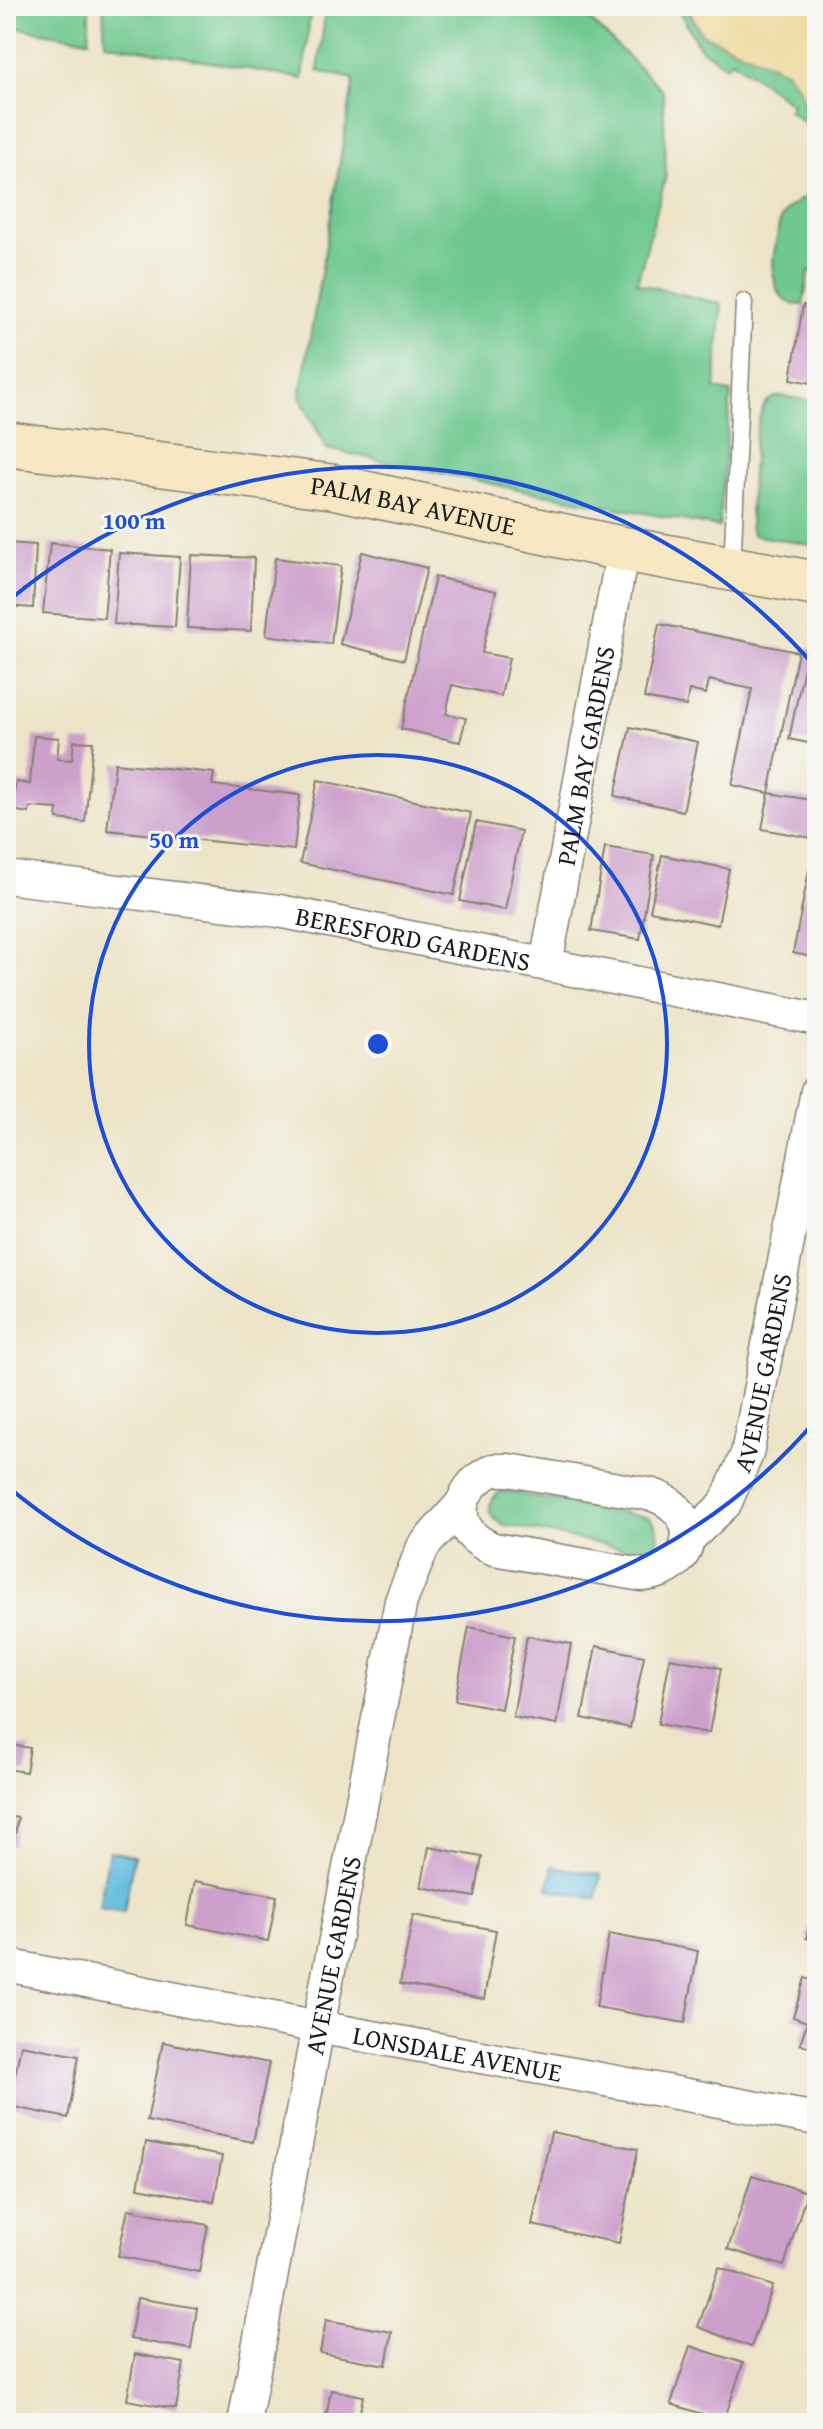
<svg xmlns="http://www.w3.org/2000/svg" width="823" height="2429" viewBox="0 0 823 2429" font-family="'Gentium Book Plus',serif">
  <style>
    .green { fill: #6ec88f; stroke: #457256; stroke-width: 2 }
    .sand { fill: #eeda9e; stroke: #857b5d; stroke-width: 2 }
    .water { fill: #62bbdf; stroke: #3f6c7e; stroke-width: 2 }
    .building { fill: #cda0cc }
    .lines { fill: none; stroke-linecap: round; stroke-linejoin: round }
    .lane-casing { stroke: #848072; stroke-width: 19 }
    .street-casing { stroke: #848072; stroke-width: 35 }
    .secondary-casing { stroke: #848072; stroke-width: 47 }
    .lane { stroke: #fff; stroke-width: 16 }
    .street { stroke: #fff; stroke-width: 32 }
    .secondary { stroke: #f7e8c3; stroke-width: 44 }
    .ring { fill: none; stroke: #1d4ed8; stroke-width: 4 }
    .labels { text-anchor: middle; dominant-baseline: central; stroke-width: 6; stroke-linejoin: round; paint-order: stroke }
    .street-label { font-size: 26px; fill: #1c1c1c; stroke: #f6f6f2 }
    .centre { fill: #1d4ed8; stroke: #f6f6f2; stroke-width: 4 }
    .ring-label { font-size: 24px; text-anchor: middle; font-weight: bold; fill: #1d4ed8; stroke: #f6f6f2; stroke-width: 6; stroke-linejoin: round; paint-order: stroke }
  </style>
  <rect width="100%" height="100%" fill="#f6f6f2"/>
  <filter id="ink" filterUnits="userSpaceOnUse"><feTurbulence type="fractalNoise" baseFrequency=".0125" numOctaves="2"/><feDisplacementMap in="SourceGraphic" scale="16" xChannelSelector="R" yChannelSelector="G"/><feConvolveMatrix kernelMatrix="1 2 1 2 8 2 1 2 1" color-interpolation-filters="sRGB"/></filter>
  <filter id="wash" filterUnits="userSpaceOnUse"><feTurbulence type="fractalNoise" baseFrequency=".006" numOctaves="4" result="noise"/><feDisplacementMap in="SourceGraphic" scale="32" xChannelSelector="R" yChannelSelector="G"/><feGaussianBlur stdDeviation="1.8" result="paint"/><feColorMatrix in="noise" values="0 0 0 0 0 0 0 0 0 0 0 0 0 0 0 0 0 1.4 0 .05"/><feComposite in="paint" operator="in"/></filter>
  <g filter="url(#wash)">
    <rect width="100%" height="100%" fill="#ede4c8"/>
    <g class="green">
      <polygon points="6,6 89,6 89,40 6,26"/>
      <polygon points="103,6 311,6 303,79 105,43"/>
      <polygon points="326,6 576,6 663,91 666,176 637,283 722,304 715,389 731,392 719,527 507,487 327,449 300,397 354,79 318,71"/>
      <polygon points="676,6 686,6 702,34 786,71 800,89 806,111 817,118 817,132 788,110 792,104 732,60 726,66 700,48"/>
      <path d="M805,197L817,206V272L809,271L803,305C768,305 771,262 777,238C778,230 779,219 784,213C789,206 798,202 805,197Z"/>
      <path d="M782,396L817,402V546L753,535L750,527C751,497 751,429 765,404C769,398 775,397 782,396Z"/>
      <path d="M501,1492H509L648,1517C662,1528 663,1546 645,1553L501,1524C487,1516 485,1500 501,1492Z"/>
    </g>
    <polygon class="sand" points="686,6 817,6 817,118 806,112 800,89 786,71 702,34"/>
    <g class="water">
      <polygon points="109,1851 134,1856 124,1912 99,1908"/>
      <polygon points="553,1866 601,1875 596,1899 548,1889"/>
    </g>
    <g id="blocks">
      <g class="building">
        <polygon points="803,305 817,307 817,384 791,379"/>
        <polygon points="6,543 36,545 33,608 6,606"/>
        <polygon points="50,543 110,549 104,618 43,613"/>
        <polygon points="362,552 427,568 404,660 340,644"/>
        <polygon points="119,553 180,557 175,627 114,624"/>
        <polygon points="191,555 254,558 251,631 187,628"/>
        <polygon points="275,558 341,566 331,644 266,635"/>
        <polygon points="435,577 496,591 482,653 509,658 501,696 452,685 446,714 466,718 460,742 401,729"/>
        <polygon points="659,624 798,652 769,793 732,785 752,689 709,680 706,694 689,690 686,706 644,698"/>
        <polygon points="808,648 817,650 817,745 789,739"/>
        <polygon points="630,727 698,742 683,811 615,796"/>
        <polygon points="34,736 59,738 57,759 72,760 74,741 93,742 85,822 57,819 58,809 30,807 29,813 11,810 16,782 30,784"/>
        <polygon points="6,752 12,753 8,795 6,795"/>
        <polygon points="115,763 214,773 212,785 300,795 294,850 107,830"/>
        <polygon points="318,780 471,813 454,895 300,863"/>
        <polygon points="769,793 817,801 817,839 762,829"/>
        <polygon points="476,822 521,831 505,910 460,901"/>
        <polygon points="605,847 654,855 640,939 591,931"/>
        <polygon points="662,855 729,869 718,925 650,911"/>
        <polygon points="809,870 817,871 817,958 793,953"/>
        <polygon points="469,1627 515,1636 501,1709 455,1700"/>
        <polygon points="527,1636 571,1644 557,1725 513,1717"/>
        <polygon points="596,1646 644,1656 630,1728 582,1718"/>
        <polygon points="670,1658 721,1668 709,1733 658,1724"/>
        <polygon points="6,1744 30,1748 26,1772 6,1769"/>
        <polygon points="6,1816 18,1818 13,1846 6,1844"/>
        <polygon points="429,1847 482,1857 475,1897 421,1887"/>
        <polygon points="195,1881 277,1896 268,1941 187,1925"/>
        <polygon points="816,1907 817,1907 817,1941 806,1938"/>
        <polygon points="413,1915 496,1930 484,1999 400,1984"/>
        <polygon points="609,1934 698,1951 685,2023 596,2007"/>
        <polygon points="805,1978 817,1982 817,2049 800,2044 807,2022 793,2017"/>
        <polygon points="163,2042 269,2063 253,2142 147,2121"/>
        <polygon points="21,2045 79,2056 68,2118 9,2106"/>
        <polygon points="551,2132 638,2149 619,2243 532,2225"/>
        <polygon points="146,2142 222,2156 214,2202 138,2188"/>
        <polygon points="752,2175 807,2192 784,2266 728,2249"/>
        <polygon points="128,2209 208,2225 199,2272 118,2256"/>
        <polygon points="719,2267 773,2286 751,2347 698,2327"/>
        <polygon points="137,2298 197,2308 191,2349 130,2339"/>
        <polygon points="326,2320 392,2332 386,2365 320,2353"/>
        <polygon points="690,2346 743,2363 724,2421 671,2404"/>
        <polygon points="135,2354 184,2363 176,2409 127,2400"/>
        <polygon points="331,2390 363,2396 358,2423 325,2423"/>
      </g>
    </g>
  </g>
  <g filter="url(#ink)">
    <use href="#blocks" fill-opacity="0" stroke="#848072" stroke-width="2"/>
    <g class="lines">
      <g class="lane-casing">
        <polyline id="lane" points="732,569 744,302"/>
      </g>
      <g class="street-casing">
        <g id="street">
          <path id="s1" d="M6,877L279,911L817,1019"/>
          <path id="s2" d="M546,964L623,549"/>
          <path d="M493,1470H509L653,1495C705,1513 697,1571 642,1575L494,1549C450,1533 452,1489 493,1470Z"/>
          <path id="s3" d="M687,1540L725,1504L747,1454L817,1091"/>
          <path id="s4" d="M6,1965L318,2027L817,2119"/>
          <path id="s5" d="M244,2423L318,2027L401,1601L423,1547L462,1503"/>
        </g>
      </g>
      <g class="secondary-casing">
        <g id="secondary">
          <path id="s6" d="M6,444L335,487L623,549L817,584"/>
        </g>
      </g>
      <use href="#lane" class="lane"/>
      <use href="#street" class="street"/>
      <use href="#secondary" class="secondary"/>
    </g>
  </g>
  <g class="ring">
    <circle cx="378" cy="1044" r="289"/>
    <path d="M817 1419A577 577 0 0 1 7 1486M7 602A577 577 0 0 1 817 669"/>
  </g>
  <g class="labels">
    <g class="street-label">
      <text stroke="none"><textPath href="#s6" startOffset="412">PALM BAY AVENUE</textPath></text>
      <text stroke="none"><textPath href="#s2" startOffset="212">PALM BAY GARDENS</textPath></text>
      <text stroke="none"><textPath href="#s1" startOffset="412">BERESFORD GARDENS</textPath></text>
      <text stroke="none"><textPath href="#s3" startOffset="190">AVENUE GARDENS</textPath></text>
      <text stroke="none"><textPath href="#s5" startOffset="476">AVENUE GARDENS</textPath></text>
      <text stroke="none"><textPath href="#s4" startOffset="460">LONSDALE AVENUE</textPath></text>
    </g>
  </g>
  <circle cx="378" cy="1044" r="12" class="centre"/>
  <g class="ring-label">
    <text x="134" y="529">100 m</text>
    <text x="174" y="848">50 m</text>
  </g>
  <rect width="823" height="2429" fill="none" stroke="#f6f6f2" stroke-width="32"/>
</svg>
